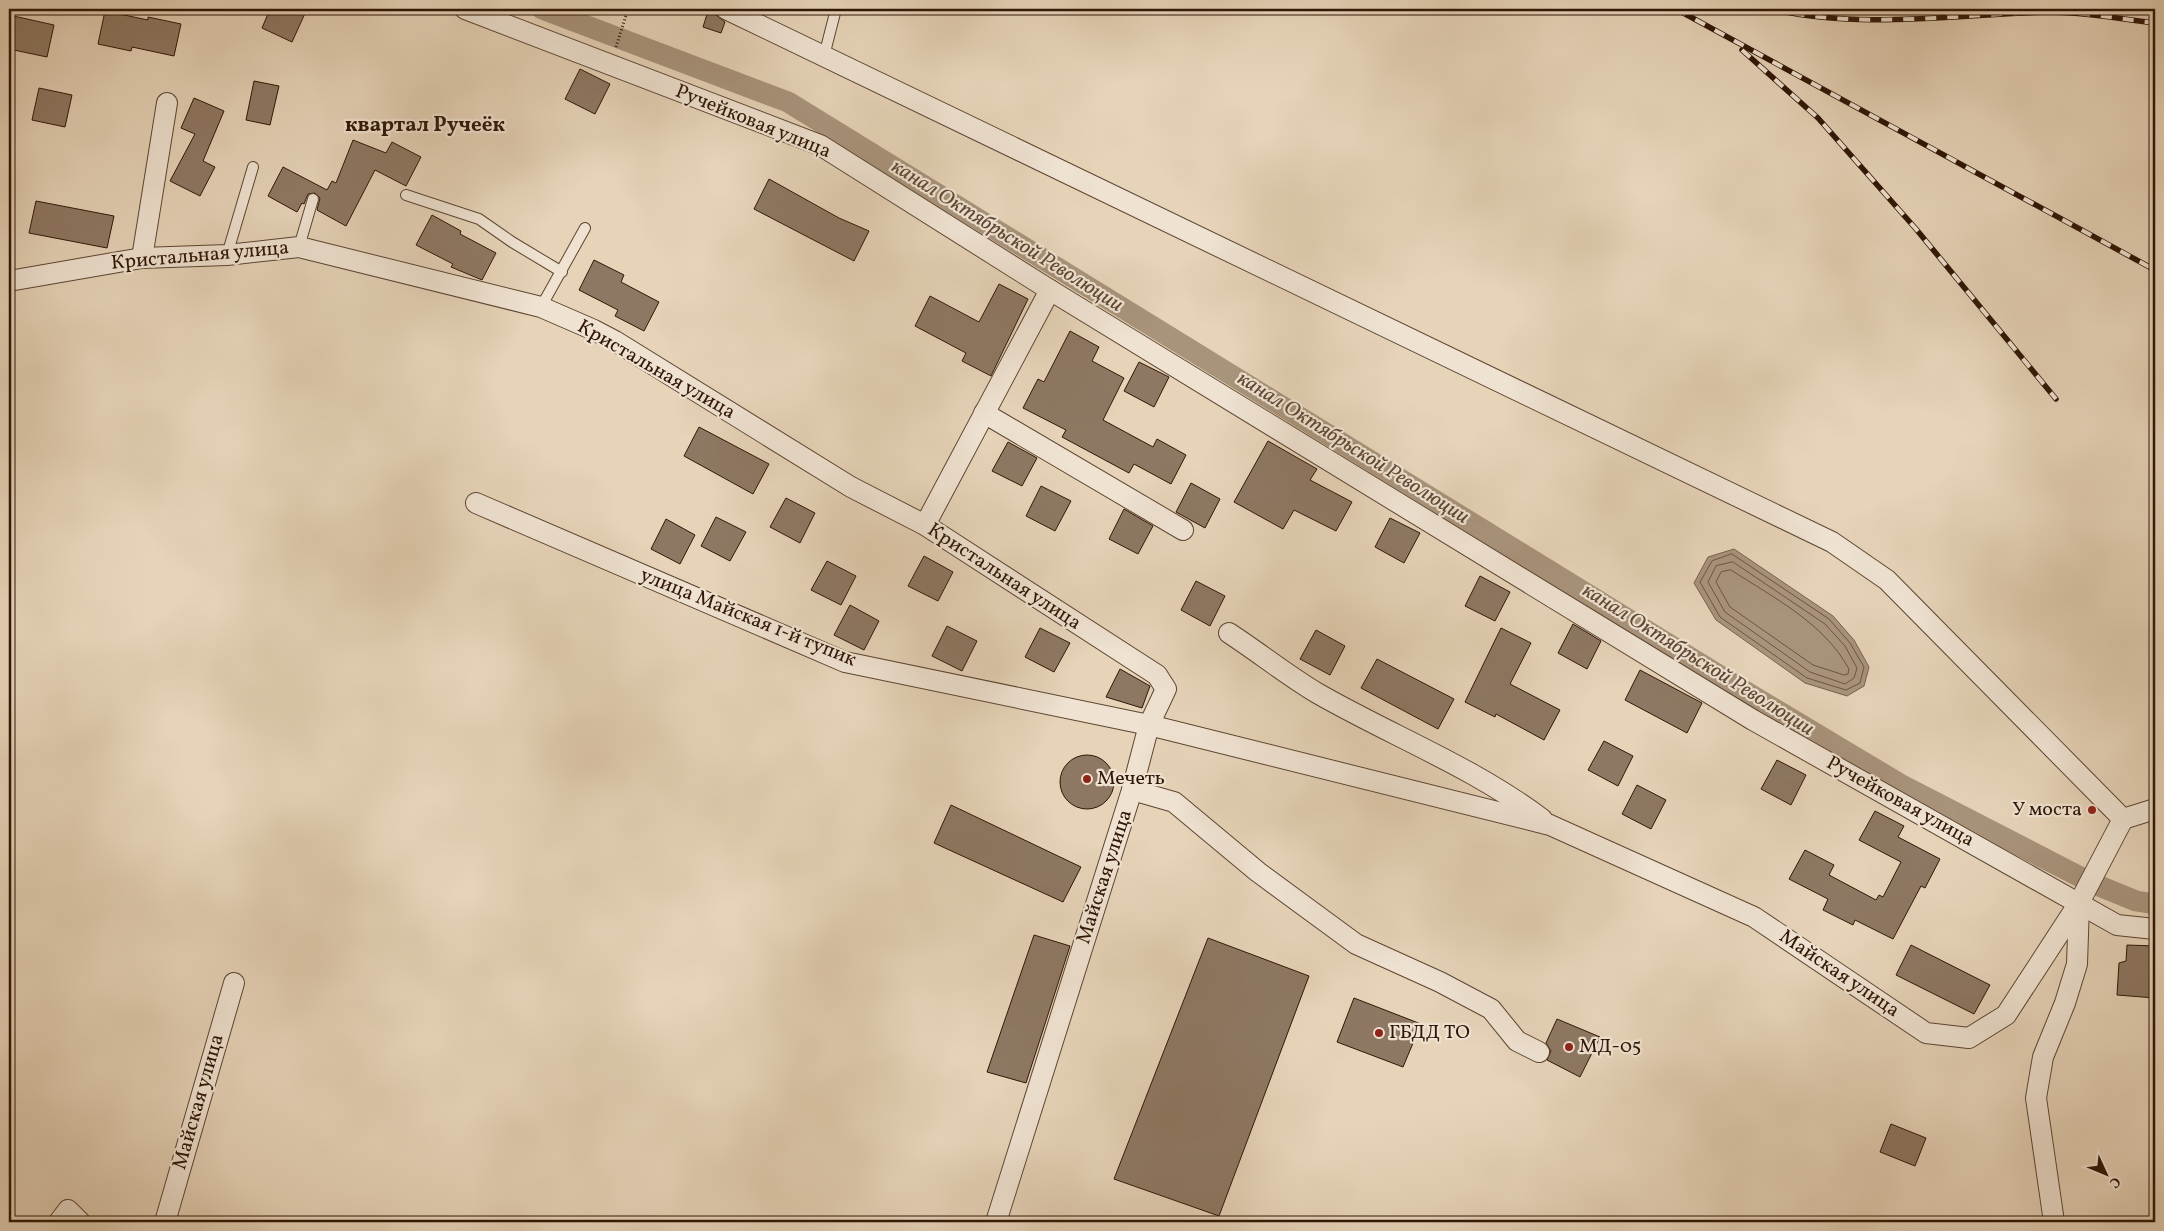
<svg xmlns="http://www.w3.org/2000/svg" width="2164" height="1231" viewBox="0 0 2164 1231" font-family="Vollkorn,serif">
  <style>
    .water { fill: #a8937b; stroke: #78614c }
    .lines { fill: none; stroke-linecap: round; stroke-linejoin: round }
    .shore { stroke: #6c5440; stroke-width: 1 }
    .canal { stroke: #a8937b; stroke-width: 21 }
    .building { fill: #8e7863; stroke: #2f1606 }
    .lane-casing { stroke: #5d4532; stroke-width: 12 }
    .street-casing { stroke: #5d4532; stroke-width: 22 }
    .path { stroke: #2f1606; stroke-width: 3; stroke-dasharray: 1 2.5; stroke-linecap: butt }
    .lane { stroke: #efe2d1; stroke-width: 10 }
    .street { stroke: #efe2d1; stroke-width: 20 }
    .rail-casing { stroke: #2f1606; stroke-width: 5.5 }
    .rail { stroke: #efe2d1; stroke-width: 4; stroke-dasharray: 11; stroke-linecap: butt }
    .poi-dot { fill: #8f2418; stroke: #efe2d1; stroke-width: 2 }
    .labels { text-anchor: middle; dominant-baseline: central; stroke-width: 4.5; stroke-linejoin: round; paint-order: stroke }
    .street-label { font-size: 20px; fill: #2f1606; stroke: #efe2d1 }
    .poi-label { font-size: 20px; fill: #2f1606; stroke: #efe2d1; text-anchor: start }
    .neighbourhood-label { font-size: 21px; font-weight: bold; fill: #2f1606; stroke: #efe2d1 }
    .water-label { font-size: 21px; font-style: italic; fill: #5f4835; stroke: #efe2d1 }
  </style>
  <rect width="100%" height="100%" fill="#e6d3b8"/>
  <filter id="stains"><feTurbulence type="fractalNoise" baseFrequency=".004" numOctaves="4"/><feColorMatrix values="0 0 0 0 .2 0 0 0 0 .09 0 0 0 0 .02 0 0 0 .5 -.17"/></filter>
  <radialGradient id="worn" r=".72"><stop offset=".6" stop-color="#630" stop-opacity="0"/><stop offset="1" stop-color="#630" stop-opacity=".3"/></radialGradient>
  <polygon class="water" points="1734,549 1833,616 1854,640 1869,667 1864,686 1847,696 1805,683 1716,620 1694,583 1708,557"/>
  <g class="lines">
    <g class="shore">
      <polygon points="1732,554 1829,619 1850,643 1864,667 1860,683 1846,690 1807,678 1720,617 1700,582 1712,561"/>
      <polygon points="1733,562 1825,624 1845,646 1857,668 1854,678 1845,684 1810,672 1725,612 1708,582 1716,566"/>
      <path d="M1731,570C1774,598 1824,623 1849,669L1848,674L1844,675L1813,665L1730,607L1716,582L1721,572Z"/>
    </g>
    <polyline class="canal" points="542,9 788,102 1743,690 1900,784 2092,883 2136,901 2155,904"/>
  </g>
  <g class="building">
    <polygon points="270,9 307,9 292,42 262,28"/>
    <polygon points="105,11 148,20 148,17 181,24 174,56 132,47 131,51 98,44"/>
    <polygon points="708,11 715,14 725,22 721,33 703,27"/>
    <polygon points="9,15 54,25 47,57 9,49"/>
    <polygon points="580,69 610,84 595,114 565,99"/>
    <polygon points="254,81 279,86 270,125 246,120"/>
    <polygon points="39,88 72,95 65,127 32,120"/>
    <polygon points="194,98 224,111 203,161 215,167 200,196 170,181 195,134 181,128"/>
    <polygon points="353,140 386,153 392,142 421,157 406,186 375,170 346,226 317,210 320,198 315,193 308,194 304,204 302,203 297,212 268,196 283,167 327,190 332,181 336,183"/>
    <polygon points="769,179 839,218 869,231 854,261 754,209"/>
    <polygon points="36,201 114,216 107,248 29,233"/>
    <polygon points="432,215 461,231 460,234 496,253 482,280 451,267 453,264 416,245"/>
    <polygon points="594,260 624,275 621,282 659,302 644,331 615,316 618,310 579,290"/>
    <polygon points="999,284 1028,299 991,376 962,361 966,353 915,326 930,296 979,322"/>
    <polygon points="1070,331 1099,347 1092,361 1124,378 1103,420 1153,447 1157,439 1186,455 1171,484 1134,464 1129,473 1062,437 1066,430 1023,408 1038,379 1044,382"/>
    <polygon points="1139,362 1169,377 1154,407 1124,391"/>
    <polygon points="699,427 769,464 753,494 684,456"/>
    <polygon points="1268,441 1317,469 1310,480 1352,502 1336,531 1294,510 1283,529 1234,502"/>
    <polygon points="1008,442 1037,458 1022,486 992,471"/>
    <polygon points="1191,483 1220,499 1205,528 1176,512"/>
    <polygon points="1041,486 1071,501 1055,531 1026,516"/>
    <polygon points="786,498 815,513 800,543 770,527"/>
    <polygon points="1124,509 1153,526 1138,554 1109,539"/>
    <polygon points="716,517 746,532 730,561 701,546"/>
    <polygon points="1390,518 1420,533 1404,563 1375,547"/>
    <polygon points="666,519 695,535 680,564 651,549"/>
    <polygon points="924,556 953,572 938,601 908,586"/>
    <polygon points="827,561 856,576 841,605 811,590"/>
    <polygon points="1480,576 1510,592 1495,621 1465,606"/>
    <polygon points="1196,581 1225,596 1210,626 1181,610"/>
    <polygon points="850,605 879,621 864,650 834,635"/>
    <polygon points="1573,624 1601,641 1587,669 1558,653"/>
    <polygon points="947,626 977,641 962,671 932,656"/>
    <polygon points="1040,628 1070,643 1054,672 1025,657"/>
    <polygon points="1501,628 1531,643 1510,684 1560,710 1544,740 1496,714 1495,717 1465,702"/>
    <polygon points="1316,630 1345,646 1330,675 1300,659"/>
    <polygon points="1377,659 1454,699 1438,729 1361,688"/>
    <polygon points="1120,669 1150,686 1142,708 1106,697"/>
    <polygon points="1640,670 1702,703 1687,733 1625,700"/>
    <polygon points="1604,741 1633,756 1618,786 1588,770"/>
    <circle cx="1087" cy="782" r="27"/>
    <polygon points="1777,760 1806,775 1791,805 1761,789"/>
    <polygon points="1637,785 1666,800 1651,829 1622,814"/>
    <polygon points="951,805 1081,867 1063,902 934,843"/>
    <polygon points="1875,811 1904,826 1898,837 1940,859 1925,888 1921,886 1893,939 1855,920 1853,925 1823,910 1828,899 1789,879 1805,850 1834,865 1829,875 1876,900 1879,895 1883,897 1901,862 1859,840"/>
    <polygon points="1034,935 1070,946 1026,1083 987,1072"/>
    <polygon points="1208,938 1309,976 1219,1216 1114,1179"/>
    <polygon points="1911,945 1990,985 1974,1014 1896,975"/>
    <polygon points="2127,945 2155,946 2155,998 2117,995 2119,963 2126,961"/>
    <polygon points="1354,998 1421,1024 1403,1067 1337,1042"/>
    <polygon points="1557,1019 1600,1037 1580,1077 1547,1060 1551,1051 1546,1043"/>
    <polygon points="1891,1124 1926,1138 1915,1166 1880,1152"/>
  </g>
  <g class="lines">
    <g class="lane-casing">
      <g id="lane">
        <polyline points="824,56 836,9"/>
        <polyline points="406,195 479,219 512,242 562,272"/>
        <polyline points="299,247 313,199"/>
        <polyline points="227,255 253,167"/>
        <polyline points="541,307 585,228"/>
      </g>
    </g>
    <g class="street-casing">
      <g id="street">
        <polyline points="465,9 820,145 1050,290 1753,720 2117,925 2155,929"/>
        <polyline points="726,9 1832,542 1887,580 2123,819 2155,809"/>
        <polyline points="142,258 167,103"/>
        <polyline points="9,281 142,258 227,255 299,247 541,307 594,330 615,341 851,487 925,525 1157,675 1166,689 1149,725 845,662 476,503"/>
        <polyline points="984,413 1183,530"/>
        <polyline points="925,525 1050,290"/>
        <path d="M1229,633C1258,652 1287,675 1317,693C1392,736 1473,767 1542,819"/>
        <polyline points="1132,790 1174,802 1258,872 1356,944 1440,982 1491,1009 1517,1041 1539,1052"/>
        <polyline points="59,1222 68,1210 80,1222"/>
        <polyline points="165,1222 234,983"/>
        <polyline points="996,1222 1132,790 1149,725 1550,825 1754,917 1926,1033 1969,1038 2006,1015 2079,903 2123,819"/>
        <polyline points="2054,1222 2036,1098 2043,1057 2065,1003 2077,964 2079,905"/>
      </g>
    </g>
    <polyline class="path" points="616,47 628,9"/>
    <use href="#lane" class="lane"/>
    <use href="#street" class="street"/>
    <g class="rail-casing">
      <g id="rail">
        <polyline points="1676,9 2155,270"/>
        <path d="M1772,9C1861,30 1959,14 2049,12C2084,12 2121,19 2155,23"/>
        <polyline points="1742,50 1818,118 1916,229 2056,399"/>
      </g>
    </g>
    <use href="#rail" class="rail"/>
  </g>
  <g class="poi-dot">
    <circle cx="1087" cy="779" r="5"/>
    <circle cx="2092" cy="810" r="5"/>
    <circle cx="1379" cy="1033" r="5"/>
    <circle cx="1569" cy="1047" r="5"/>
  </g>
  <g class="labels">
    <g class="street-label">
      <text transform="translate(753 122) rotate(22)">Ручейковая улица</text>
      <text transform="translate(200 256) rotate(-5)">Кристальная улица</text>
      <text transform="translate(656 370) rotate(30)">Кристальная улица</text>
      <text transform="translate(1004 577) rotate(33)">Кристальная улица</text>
      <text transform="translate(748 618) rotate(22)">улица Майская 1-й тупик</text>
      <text transform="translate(1900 802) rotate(29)">Ручейковая улица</text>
      <text transform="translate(1105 877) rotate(-72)">Майская улица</text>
      <text transform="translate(1839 974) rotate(34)">Майская улица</text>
      <text transform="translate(199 1102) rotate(-74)">Майская улица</text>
    </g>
    <g class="poi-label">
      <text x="1097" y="779">Мечеть</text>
      <text x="2082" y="810" text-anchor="end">У моста</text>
      <text x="1389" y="1033">ГБДД ТО</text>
      <text x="1579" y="1047">МД-05</text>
    </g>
    <g class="neighbourhood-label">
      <text x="425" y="125">квартал Ручеёк</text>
    </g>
    <g class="water-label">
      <text transform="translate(1007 236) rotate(32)">канал Октябрьской Революции</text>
      <text transform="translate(1353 448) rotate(32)">канал Октябрьской Революции</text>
      <text transform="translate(1698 660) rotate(32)">канал Октябрьской Революции</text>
    </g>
  </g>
  <rect width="2164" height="1231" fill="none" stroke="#e6d3b8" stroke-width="30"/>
  <rect x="10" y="10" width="2144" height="1211" fill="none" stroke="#2f1606" stroke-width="2.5"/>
  <rect x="15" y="15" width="2134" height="1201" fill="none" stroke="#2f1606"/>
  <g transform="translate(2106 1174) rotate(134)" stroke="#efe2d1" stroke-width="4" paint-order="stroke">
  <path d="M0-4L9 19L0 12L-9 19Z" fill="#2f1606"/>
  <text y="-8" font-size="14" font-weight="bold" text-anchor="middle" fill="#2f1606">С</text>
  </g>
  <rect width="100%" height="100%" filter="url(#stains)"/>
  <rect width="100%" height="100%" fill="url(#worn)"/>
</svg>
